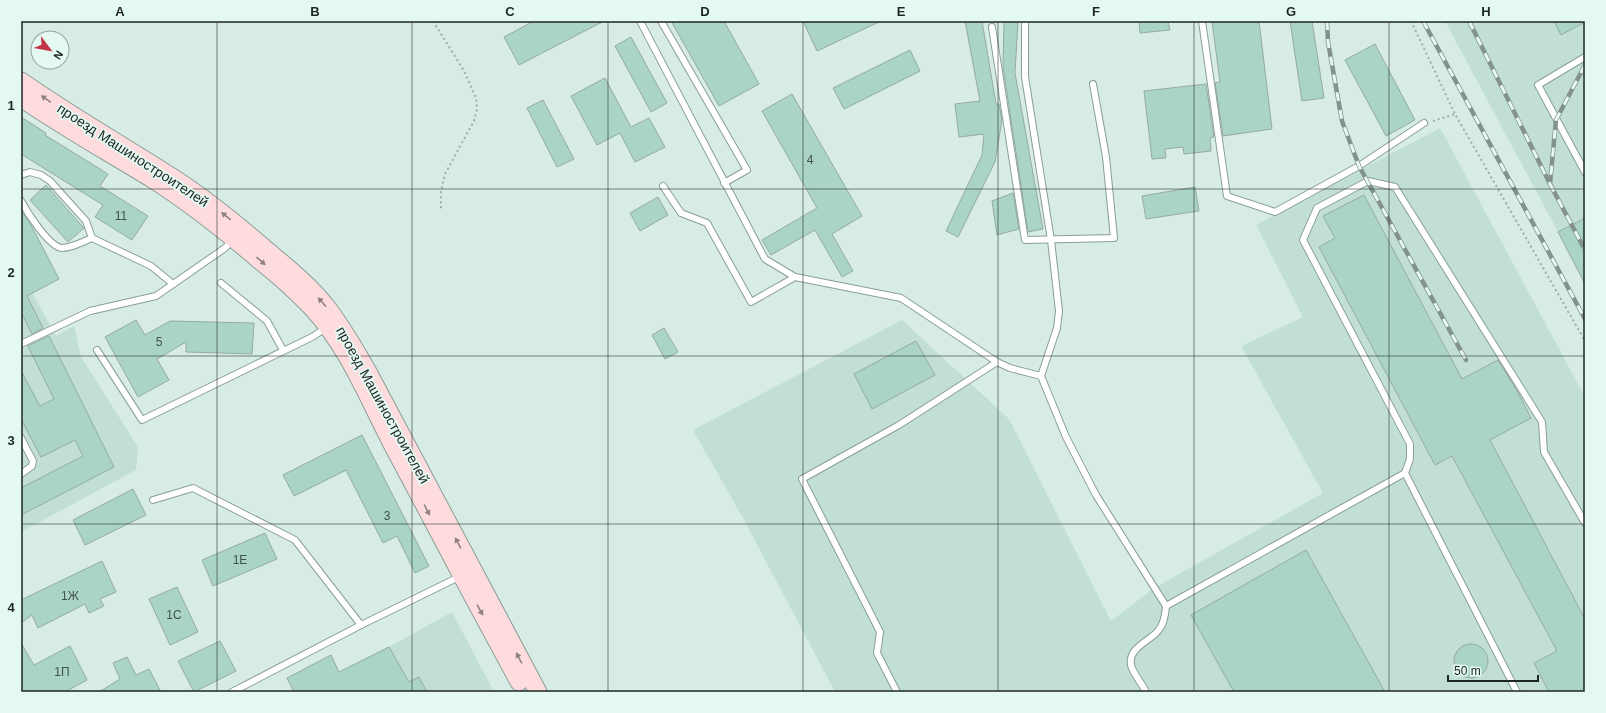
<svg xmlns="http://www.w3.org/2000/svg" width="1606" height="713" viewBox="0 0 1606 713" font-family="Helvetica,sans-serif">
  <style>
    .built { fill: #c2dfd6 }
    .building { fill: #a9d4c6; stroke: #96aaa3 }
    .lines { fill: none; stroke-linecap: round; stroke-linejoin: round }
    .lane-casing { stroke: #8a9e97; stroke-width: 8 }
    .secondary-casing { stroke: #8a9e97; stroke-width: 19 }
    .path { stroke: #9daea7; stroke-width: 2; stroke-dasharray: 2 3; stroke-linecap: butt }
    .lane { stroke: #fff; stroke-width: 6 }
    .secondary { stroke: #fedcde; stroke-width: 17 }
    .rail-casing { stroke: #83928c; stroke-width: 4.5 }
    .rail { stroke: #e4f9f2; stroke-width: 3; stroke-dasharray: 9; stroke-linecap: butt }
    .oneway { fill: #8e8180 }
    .grid { fill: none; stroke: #1e2623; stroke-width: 1; stroke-opacity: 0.55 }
    .labels { text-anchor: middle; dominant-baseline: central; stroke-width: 3.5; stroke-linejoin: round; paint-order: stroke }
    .number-label { font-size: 12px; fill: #41524c }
    .street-label { font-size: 14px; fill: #1e2623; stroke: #e4f9f2 }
    .neatline { fill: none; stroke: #1e2623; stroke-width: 1.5 }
    .grid-label { font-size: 13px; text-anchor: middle; font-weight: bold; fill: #1e2623 }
  </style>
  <rect width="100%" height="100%" fill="#d7ece4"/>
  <g class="built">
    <polygon points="1445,21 1585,21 1585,284 1558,232"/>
    <polygon points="1440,128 1585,397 1585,692 835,692 743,518 693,430 902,320 1009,419 1111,621 1154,588 1323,493 1241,346 1303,317 1256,225"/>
    <polygon points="21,272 56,336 74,326 81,357 138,447 136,470 21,532"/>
    <polygon points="452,612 494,692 301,692 389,647"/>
  </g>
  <g class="building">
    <polygon points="534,21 604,21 519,65 504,37"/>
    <polygon points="671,21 724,21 759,84 719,106"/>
    <polygon points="803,21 881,21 817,51"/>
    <polygon points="965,21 982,21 996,104 999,104 1002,120 995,162 958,237 946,231 982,155 984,134 959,137 955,104 980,101"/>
    <polygon points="1004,21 1018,21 1015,73 1043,229 1028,232 1003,66"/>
    <polygon points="1139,21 1168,21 1170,30 1140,33"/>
    <polygon points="1212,21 1259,21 1272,129 1223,136 1215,83 1220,82"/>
    <polygon points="1290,21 1312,21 1324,98 1302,101"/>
    <polygon points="1554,21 1585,21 1585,22 1561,35"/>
    <polygon points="631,37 667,103 651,112 615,46"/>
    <polygon points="1375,44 1415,120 1386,136 1345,60"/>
    <polygon points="910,50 920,71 844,109 833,88"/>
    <polygon points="605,78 631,127 649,118 665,147 635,162 620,133 597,145 571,96"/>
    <polygon points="1206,84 1214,137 1210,138 1211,151 1184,154 1183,147 1165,149 1166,158 1152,159 1144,91"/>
    <polygon points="792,94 862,216 832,234 853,271 842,277 815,230 771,255 762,240 817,208 762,111"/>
    <polygon points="543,100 574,159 557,167 527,108"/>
    <polygon points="21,117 46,133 45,135 108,174 100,186 148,216 132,240 95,217 103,205 21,154"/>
    <polygon points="46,185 83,227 84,228 68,242 30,200"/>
    <polygon points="1195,187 1199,211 1146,219 1142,196"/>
    <polygon points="1013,193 1019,229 997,235 992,201"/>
    <polygon points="1364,195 1462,379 1498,360 1516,389 1531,418 1490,440 1585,619 1585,692 1549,692 1534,663 1557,651 1452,456 1435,465 1319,247 1335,238 1323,216"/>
    <polygon points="658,197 668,215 640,231 630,213"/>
    <polygon points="21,210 31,225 59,279 27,296 43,328 32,334 21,312"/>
    <polygon points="1585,218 1585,284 1558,232"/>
    <polygon points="136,320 145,335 170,321 254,323 252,354 186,352 186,342 157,359 169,380 138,397 105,337"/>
    <polygon points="664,328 678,352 665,359 652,335"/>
    <polygon points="49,336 114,467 21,515 21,488 83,456 75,440 41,457 21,419 21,371 40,406 54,399 28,346"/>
    <polygon points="916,341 935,375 872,409 854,374"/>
    <polygon points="362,435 429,566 415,573 397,536 383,543 346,470 294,496 283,475"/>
    <polygon points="133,489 146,515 85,545 73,520"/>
    <polygon points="265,533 277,559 213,586 202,560"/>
    <polygon points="1306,550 1385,692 1234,692 1191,615"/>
    <polygon points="102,561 116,592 100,599 104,606 89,613 85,604 38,628 32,615 21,623 21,600"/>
    <polygon points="177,587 198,632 170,645 149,599"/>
    <polygon points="220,641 236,671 194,692 178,661"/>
    <polygon points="21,643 34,665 70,646 87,680 65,692 21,692"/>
    <circle cx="1471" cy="661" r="17"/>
    <polygon points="389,647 409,682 419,677 427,692 294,692 287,678 331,655 339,672"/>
    <polygon points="127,657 136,675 149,669 161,692 99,692 120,679 113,663"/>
  </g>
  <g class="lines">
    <g class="lane-casing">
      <g id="lane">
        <polyline points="640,21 765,259 795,277 901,298 997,362 1010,368 1041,376"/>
        <polyline points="661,21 747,170 724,183"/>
        <path d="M1025,21V77L1051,240L1059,311L1057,328L1041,376L1066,437L1096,495L1166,606C1165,615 1164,625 1157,632C1148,642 1128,648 1131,665C1133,674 1142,683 1146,692"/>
        <polyline points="1202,21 1227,196 1275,212 1359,166 1424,123"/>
        <polyline points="992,27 1025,240 1114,238 1106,157 1093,84"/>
        <polyline points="1585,57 1538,85 1585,172"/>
        <polyline points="21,175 30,172 41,175 50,181 86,221 92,238 151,266 173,284"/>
        <polyline points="663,186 681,213 707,223 751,302 795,277"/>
        <path d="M21,201C27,212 49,247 62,248C72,248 82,242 92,238"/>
        <polyline points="221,283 267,321 283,350"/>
        <polyline points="21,344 90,311 156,296 225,248 233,240"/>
        <polyline points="97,350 142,420 312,337 326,328"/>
        <polyline points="21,438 33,461 32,466 21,474"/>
        <polyline points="1405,473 1517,692"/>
        <polyline points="153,500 193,488 295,540 361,625"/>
        <polyline points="1166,606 1405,473 1410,459 1410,444 1303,240 1317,208 1368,181 1395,187 1542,422 1544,452 1585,523"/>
        <polyline points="232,692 361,625 461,576"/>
        <polyline points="897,692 877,653 880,632 802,479 899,425 997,362"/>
      </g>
    </g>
    <g class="secondary-casing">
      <g id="secondary">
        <path d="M21,81C71,116 124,146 175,179C206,199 234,222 262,246C283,264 308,283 326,306C342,326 354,348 367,370L538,692"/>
        <path d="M21,98C63,127 108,152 152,179C190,203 225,231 259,260C278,275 296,291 312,308C348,347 368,398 392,444C434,524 476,603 519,682"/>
      </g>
    </g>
    <g class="path">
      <polyline points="433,21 464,71 476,98 477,109 474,121 445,174 441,191 441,210"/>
      <polyline points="1411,21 1455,114"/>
      <polyline points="1433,121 1455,114 1585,341"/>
    </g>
    <use href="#lane" class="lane"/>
    <use href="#secondary" class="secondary"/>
    <g class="rail-casing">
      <g id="rail">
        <polyline points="1327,21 1328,42 1342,121 1359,166 1466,360"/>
        <polyline points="1423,21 1585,319"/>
        <polyline points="1469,21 1550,184"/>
        <polyline points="1585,65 1556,120 1550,184 1585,250"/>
      </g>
    </g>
    <use href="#rail" class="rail"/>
  </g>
  <defs><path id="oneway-solid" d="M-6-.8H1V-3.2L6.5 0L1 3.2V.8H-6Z"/></defs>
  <g class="oneway">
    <use href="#oneway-solid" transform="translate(46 99) rotate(-145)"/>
    <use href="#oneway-solid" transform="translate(226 216) rotate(-141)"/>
    <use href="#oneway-solid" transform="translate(261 261) rotate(41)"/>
    <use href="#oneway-solid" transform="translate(322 302) rotate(-132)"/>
    <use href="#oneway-solid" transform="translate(427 510) rotate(62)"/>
    <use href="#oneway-solid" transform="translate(458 543) rotate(-118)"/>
    <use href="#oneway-solid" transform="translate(480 610) rotate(61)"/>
    <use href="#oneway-solid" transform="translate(519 658) rotate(-118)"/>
  </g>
  <path class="grid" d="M217,21V692M412,21V692M608,21V692M803,21V692M998,21V692M1194,21V692M1389,21V692M21,189H1585M21,356H1585M21,524H1585"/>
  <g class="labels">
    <g class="number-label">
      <text x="810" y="160">4</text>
      <text x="121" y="216">11</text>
      <text x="159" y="342">5</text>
      <text x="387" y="516">3</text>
      <text x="240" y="560">1Е</text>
      <text x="70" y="596">1Ж</text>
      <text x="174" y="615">1С</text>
      <text x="62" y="672">1П</text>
    </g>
    <g class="street-label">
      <text transform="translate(133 155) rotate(33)">проезд Машиностроителей</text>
      <text transform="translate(383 405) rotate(61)">проезд Машиностроителей</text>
    </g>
  </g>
  <rect width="1606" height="713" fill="none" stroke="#e4f9f2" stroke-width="44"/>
  <g transform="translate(50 50) rotate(122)"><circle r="19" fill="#e4f9f2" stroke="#95a59f"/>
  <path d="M0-3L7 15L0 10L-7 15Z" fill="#c43448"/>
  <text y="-6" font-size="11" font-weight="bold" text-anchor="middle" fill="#1e2623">N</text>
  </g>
  <path d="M1448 675v6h90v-6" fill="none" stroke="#1e2623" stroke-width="2"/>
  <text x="1454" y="675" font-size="12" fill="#1e2623" stroke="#e4f9f2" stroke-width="3" paint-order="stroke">50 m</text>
  <rect x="22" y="22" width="1562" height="669" class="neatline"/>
  <g class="grid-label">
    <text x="120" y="16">A</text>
    <text x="315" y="16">B</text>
    <text x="510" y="16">C</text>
    <text x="705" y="16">D</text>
    <text x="901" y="16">E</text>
    <text x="1096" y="16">F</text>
    <text x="1291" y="16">G</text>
    <text x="1486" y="16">H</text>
    <text x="11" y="110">1</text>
    <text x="11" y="277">2</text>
    <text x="11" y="445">3</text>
    <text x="11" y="612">4</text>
  </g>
</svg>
